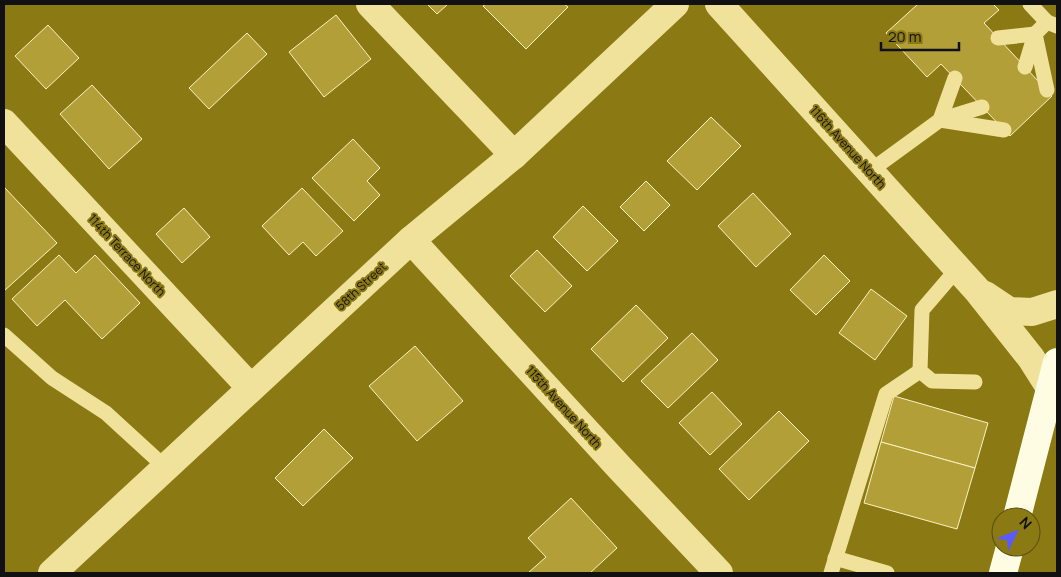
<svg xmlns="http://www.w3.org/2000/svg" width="1061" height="577" viewBox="0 0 1061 577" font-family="Manrope,sans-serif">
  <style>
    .building { fill: #b29f37; stroke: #fcf2c2 }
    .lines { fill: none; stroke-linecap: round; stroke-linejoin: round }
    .service { stroke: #f0e29b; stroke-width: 15 }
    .minor { stroke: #f0e29b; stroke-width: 28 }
    .tertiary { stroke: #f0e29b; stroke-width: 28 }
    .primary { stroke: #fffce4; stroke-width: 28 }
    .labels { text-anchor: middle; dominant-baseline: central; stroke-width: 4; stroke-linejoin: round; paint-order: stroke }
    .street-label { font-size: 12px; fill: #111; stroke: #8b7913 }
  </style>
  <rect width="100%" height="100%" fill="#8b7913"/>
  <g class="building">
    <polygon points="427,4 448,4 437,14"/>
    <polygon points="486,4 564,4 568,7 526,49 483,6"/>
    <polygon points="918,4 993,4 999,10 984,23 1052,96 1010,136 941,64 927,77 886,33"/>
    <polygon points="336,15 371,59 324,97 289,52"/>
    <polygon points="48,25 79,58 46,89 15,56"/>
    <polygon points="247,33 267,54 209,109 189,88"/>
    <polygon points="92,85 142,139 109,169 60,114"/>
    <polygon points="711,117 741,146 697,190 667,161"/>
    <polygon points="353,139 380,168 367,181 380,195 354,221 312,178"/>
    <polygon points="646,181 670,205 644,231 620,207"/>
    <polygon points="4,187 57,243 4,291"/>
    <polygon points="302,188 343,231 316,256 303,242 289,255 262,226"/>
    <polygon points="753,193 791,234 756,267 718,226"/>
    <polygon points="583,206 618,241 587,271 553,237"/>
    <polygon points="184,208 210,237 182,263 156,234"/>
    <polygon points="537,250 572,286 545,312 510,276"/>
    <polygon points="59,255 76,273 95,255 140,303 102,339 65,300 37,326 12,299"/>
    <polygon points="824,255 850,281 816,315 790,290"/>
    <polygon points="871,289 907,316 875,360 839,333"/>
    <polygon points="636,305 668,338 623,382 591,349"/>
    <polygon points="692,333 718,360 668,408 641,381"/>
    <polygon points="415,346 463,401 417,441 369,386"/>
    <polygon points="712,392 742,424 710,455 679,423"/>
    <polygon points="894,396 988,423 975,468 881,442"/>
    <polygon points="779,411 809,441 749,500 719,469"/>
    <polygon points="324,429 353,458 303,506 275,478"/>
    <polygon points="881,442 975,468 957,529 864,503"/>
    <polygon points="571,498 617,548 590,573 528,573 546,557 528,538"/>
  </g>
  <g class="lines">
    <g class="service">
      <polyline points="1030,4 1047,22"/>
      <polyline points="998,38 1035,34 1025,67"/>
      <polyline points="1047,90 1035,34 1047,22 1057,26"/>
      <polyline points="943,119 982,107"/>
      <polyline points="940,120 1004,130"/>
      <polyline points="870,171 940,120 955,78"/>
      <polyline points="958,268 922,310 920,371 932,381 975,382"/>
      <polyline points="4,335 52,378 106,413 165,467"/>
      <polyline points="835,558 887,573"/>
      <polyline points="831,573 886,394 920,371"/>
    </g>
    <g class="minor">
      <polyline points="370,4 514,155"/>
      <polyline points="4,123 250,387"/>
      <polyline points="411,240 619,467 719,573"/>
    </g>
    <g class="tertiary">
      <polyline points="719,4 977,290 1031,358 1050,388"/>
      <polyline points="985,295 1009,311 1032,312 1057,304"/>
      <polyline points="52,573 411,240 514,155 675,4"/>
    </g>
    <g class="primary">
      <polyline points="1017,517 1057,362"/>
      <polyline points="1003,573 1010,547"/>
    </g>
  </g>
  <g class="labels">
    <g class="street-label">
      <text transform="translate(848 147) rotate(48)">116th Avenue North</text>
      <text transform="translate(127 255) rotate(47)">114th Terrace North</text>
      <text transform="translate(361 286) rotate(-43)">58th Street</text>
      <text transform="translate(564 407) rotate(48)">115th Avenue North</text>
    </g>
  </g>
  <rect width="1061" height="577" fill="none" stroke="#111111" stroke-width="10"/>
  <g transform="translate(1016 532) rotate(47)"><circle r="24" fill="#8b7913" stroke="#5a4f12"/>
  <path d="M0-4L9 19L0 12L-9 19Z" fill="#5a5aff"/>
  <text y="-8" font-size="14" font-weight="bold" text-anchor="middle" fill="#111111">N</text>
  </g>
  <path d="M881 42v8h78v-8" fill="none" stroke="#111111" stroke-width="2.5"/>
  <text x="888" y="42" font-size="15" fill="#111111" stroke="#8b7913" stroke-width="4" paint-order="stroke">20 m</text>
</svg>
